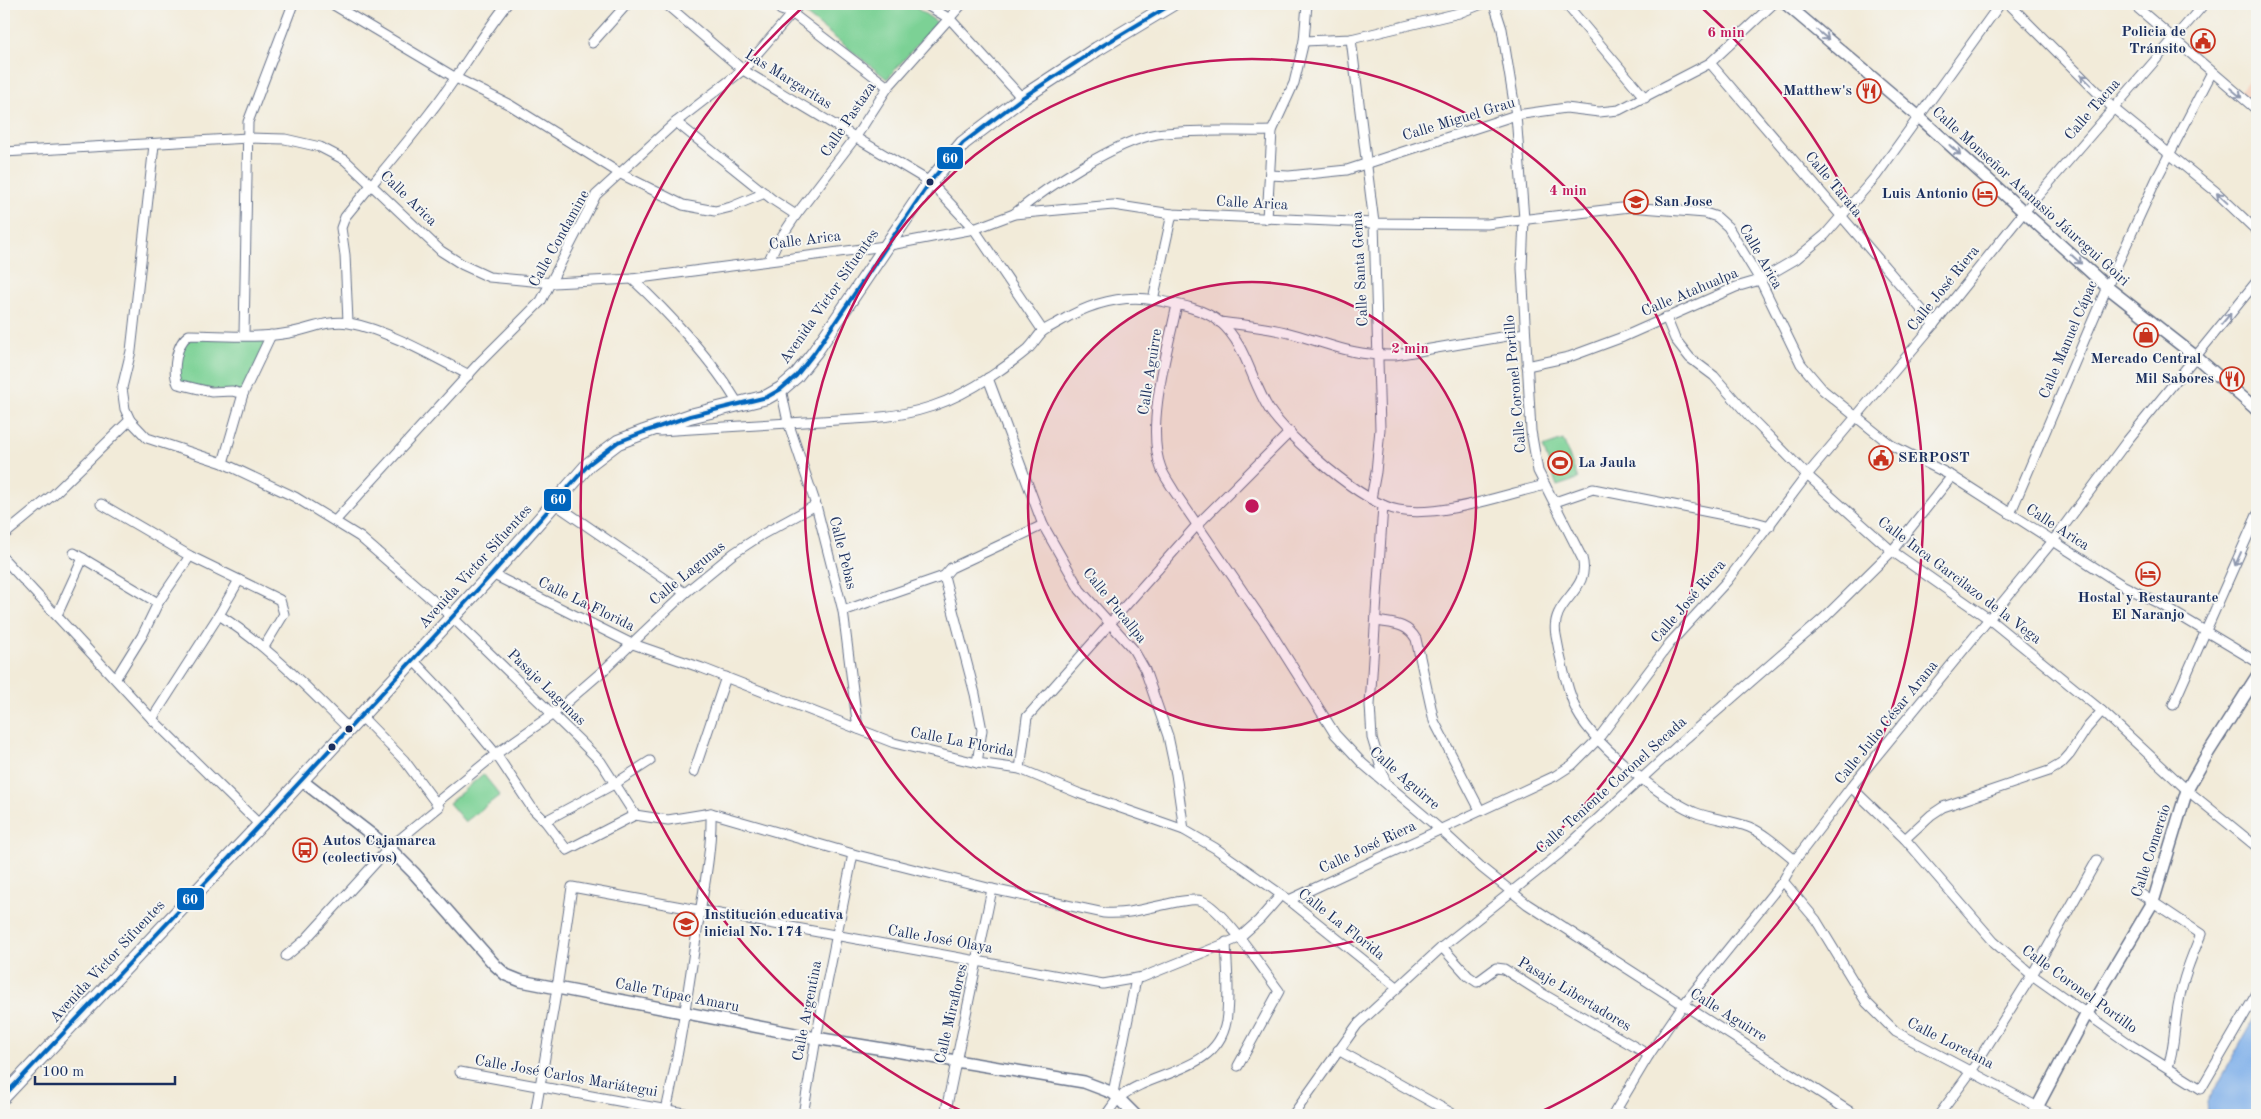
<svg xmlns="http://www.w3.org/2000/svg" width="2261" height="1119" viewBox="0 0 2261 1119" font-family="'Old Standard TT',serif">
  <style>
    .built { fill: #f4d3c0 }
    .green { fill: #7cd195; stroke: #4c807a }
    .water { fill: #7eafe9; stroke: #4c6fa4 }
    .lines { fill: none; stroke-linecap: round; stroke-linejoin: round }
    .minor-casing { stroke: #667189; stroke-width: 11 }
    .tertiary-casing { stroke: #667189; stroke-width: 14 }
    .trunk-casing { stroke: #667189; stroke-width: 16 }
    .minor { stroke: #fff; stroke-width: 9 }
    .tertiary { stroke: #fff; stroke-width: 11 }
    .trunk { stroke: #fff; stroke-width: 14 }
    .bus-1-casing { stroke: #f6f6f2; stroke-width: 8 }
    .bus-1 { stroke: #0065bd; stroke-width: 4 }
    .oneway { stroke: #8d97ae }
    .ring { fill: none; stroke: #c2185b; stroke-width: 2.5 }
    .bus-dot { fill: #1b2f5e; stroke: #f6f6f2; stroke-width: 2 }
    .labels { text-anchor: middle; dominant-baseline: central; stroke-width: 4; stroke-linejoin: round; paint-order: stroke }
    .poi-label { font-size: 15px; font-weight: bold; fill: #1b2f5e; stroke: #f6f6f2; text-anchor: start }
    .street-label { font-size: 15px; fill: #1b2f5e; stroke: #f6f6f2 }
    .centre { fill: #c2185b; stroke: #f6f6f2; stroke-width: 2.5 }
    .ring-label { font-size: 15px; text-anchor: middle; font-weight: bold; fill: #c2185b; stroke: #f6f6f2; stroke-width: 4; stroke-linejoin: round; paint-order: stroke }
    .line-badge { stroke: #f6f6f2; stroke-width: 2 }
    .badge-label { font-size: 14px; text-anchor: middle; font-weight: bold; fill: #fff }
  </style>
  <rect width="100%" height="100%" fill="#f6f6f2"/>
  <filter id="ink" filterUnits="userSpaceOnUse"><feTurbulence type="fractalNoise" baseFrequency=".02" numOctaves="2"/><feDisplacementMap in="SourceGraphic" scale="10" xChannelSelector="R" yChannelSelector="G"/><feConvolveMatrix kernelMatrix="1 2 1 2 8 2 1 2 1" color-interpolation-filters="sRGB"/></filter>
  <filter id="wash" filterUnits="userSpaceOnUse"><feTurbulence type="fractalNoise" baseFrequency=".0096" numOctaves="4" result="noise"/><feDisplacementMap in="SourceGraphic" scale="20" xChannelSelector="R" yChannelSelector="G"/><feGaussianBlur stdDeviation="1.12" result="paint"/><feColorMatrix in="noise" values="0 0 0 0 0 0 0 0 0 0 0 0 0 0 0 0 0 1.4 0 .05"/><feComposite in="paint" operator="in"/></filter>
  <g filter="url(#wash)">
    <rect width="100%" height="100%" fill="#f2ebd9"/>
    <polygon class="built" points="2257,69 2257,107 2239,92"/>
    <g class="green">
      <polygon points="811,4 910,4 937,22 887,79 804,13"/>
      <polygon points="271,335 243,394 178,384 177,363 184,339"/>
      <polygon points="1563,440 1578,479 1557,486 1543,447"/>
      <polygon points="483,774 500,795 465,822 449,803"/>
    </g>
    <polygon class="water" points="2257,1013 2257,1115 2208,1115 2207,1102"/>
  </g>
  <g filter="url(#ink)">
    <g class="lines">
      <g class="minor-casing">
        <g id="minor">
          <polyline points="332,4 456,78 510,105 621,174 683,205 715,211 731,207 765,193"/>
          <polyline points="666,4 743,70 930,182 974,229 1043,331"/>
          <polyline points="775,4 781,10 793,14 888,87"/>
          <polyline points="925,4 950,19 1022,98"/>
          <path d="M1494,4L1502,29L1516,115L1524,219L1522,268L1531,431L1538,471L1582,558C1592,592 1549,600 1556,635C1560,658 1566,684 1574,705C1588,741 1659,796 1694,812C1711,819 1731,820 1749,827C1766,834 1781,849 1795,860"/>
          <polyline points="1566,4 1645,98"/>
          <polyline points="2009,4 2113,108 2215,191 2257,231"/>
          <polyline points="2133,4 2257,110"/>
          <polyline points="1351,39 1374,223 1380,429 1376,472 1371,499"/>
          <polyline points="1304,41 1351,39 1459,13 1482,4"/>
          <polyline points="592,43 627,4"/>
          <polyline points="1710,63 1934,324"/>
          <polyline points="676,122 773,200 796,215"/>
          <polyline points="154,145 131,351 122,388 125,409 130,420 147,438 223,463 295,497 360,537 452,617 579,740 601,762 635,815"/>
          <polyline points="4,152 248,138 285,139 320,147 345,160 441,251 463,265 489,277 553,283 632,279 885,246 974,229 1014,214 1113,205 1172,214 1374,223 1487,224 1630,207 1705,213 1717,217 1728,227 1760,280 1801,364 1823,390 1855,416 1891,445 1952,476 2122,585 2160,604 2257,662"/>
          <polyline points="1270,175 1289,176 1347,170 1516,115 1566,108 1599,112 1619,110 1710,63 1773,4"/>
          <path d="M1014,214C1047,187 1116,141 1157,134C1191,129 1237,132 1272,131"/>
          <polyline points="1267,219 1272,131 1294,83 1304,41 1307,4"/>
          <polyline points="769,260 776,245 796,215 855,138 888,87 962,4"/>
          <path d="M632,279C667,311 715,363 738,404"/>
          <polyline points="1153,300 1172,214"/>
          <path d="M1177,305C1168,348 1145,427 1161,468C1164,476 1170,484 1174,491L1270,631L1335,734L1363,764L1441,830L1482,868L1527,904L1855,1115"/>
          <polyline points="1666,317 1675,339 1690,358 1714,376 1749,416 1807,475 1892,551 1989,619 2102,711 2187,790 2257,847"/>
          <path d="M348,322L345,255L341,228L345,217C374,181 404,147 432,110C459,76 480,38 507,4"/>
          <path d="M1219,322C1244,325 1269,327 1293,334C1333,345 1351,356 1395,355L1525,333"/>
          <polyline points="244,335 248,122 293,4"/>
          <polyline points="1527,366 1569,357 1623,337 1736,287 1760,280 1796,259 1825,235 1876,176 2000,4"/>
          <polyline points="988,378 1043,525 1080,590 1133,649 1145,670 1168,736 1176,774 1184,830"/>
          <polyline points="781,389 788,422 816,505 843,611 858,729"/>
          <path d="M243,394L232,391L211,392L178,384C172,371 176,343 189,335C222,335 257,339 289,333C308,330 329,319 349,323C388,330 434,357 469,375"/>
          <path d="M659,431L870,418C916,415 951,403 990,377C1003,368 1017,359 1029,348C1034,343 1037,337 1042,332C1047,328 1054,325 1059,322C1089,304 1120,294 1155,300C1176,304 1203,308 1220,322C1246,344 1251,381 1269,409C1289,439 1362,503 1398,510C1440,518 1503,495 1545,485"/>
          <polyline points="223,463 243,394 271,335"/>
          <polyline points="1555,502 1593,489 1744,519 1770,526"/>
          <polyline points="101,504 190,556 280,600 284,614 264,647"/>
          <polyline points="555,504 685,593"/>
          <polyline points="1383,505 1370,705 1372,738 1385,781"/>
          <polyline points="2010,514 2107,287 2156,180 2212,72"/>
          <polyline points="335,521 479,363 541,301 596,195 676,122 743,70 800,4"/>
          <polyline points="4,535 54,494 130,420"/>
          <polyline points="74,553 158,603"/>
          <polyline points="4,559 152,719 260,825"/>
          <polyline points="492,574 630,643 702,668 894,743 977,763 1020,769 1078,793 1184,830 1215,848 1289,900 1397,987"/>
          <polyline points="944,576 975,694 982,730 977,763"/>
          <polyline points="843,611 944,576 951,568 1043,525"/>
          <polyline points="57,615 83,558"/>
          <path d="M219,615C268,646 307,688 348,728"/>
          <path d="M1376,621C1393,624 1407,623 1416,639L1434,721L1480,810"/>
          <polyline points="413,660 452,701 496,754 532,808 545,821 567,850 635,815"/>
          <polyline points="116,678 142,636 158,603 190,556"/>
          <polyline points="2173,705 2257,515"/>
          <polyline points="152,719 219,615 239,580"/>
          <polyline points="1020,769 1027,717 1198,524 1290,432"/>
          <polyline points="694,772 726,677"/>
          <polyline points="1851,787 1905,839 1994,942 2032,975 2131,1045 2201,1089 2257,993"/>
          <polyline points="437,802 496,754 553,714 605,669 685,593 734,553 763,534 816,505"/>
          <path d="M635,815L668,820L711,813L853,854L992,889L1104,913C1133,915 1156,905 1183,901C1189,900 1197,899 1202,901C1224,910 1263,970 1279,991L1238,1066"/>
          <polyline points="545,821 616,783 650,761"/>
          <polyline points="1905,839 1931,815 1943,807 2049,771 2061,764 2070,754 2087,728 2102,711"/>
          <polyline points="1783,881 1816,920 1866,1002 1896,1032 2053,1115"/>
          <path d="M2135,890L2201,934C2192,956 2183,977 2179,1001C2174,1023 2175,1046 2168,1067"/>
          <polyline points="1289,900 1555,776 1572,765 1598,739 1670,643 1727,581 1807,475 1934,324 2023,213 2204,4"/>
          <polyline points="1442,947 1468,976 1477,982 1496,968 1504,969 1543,994 1649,1055"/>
          <polyline points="286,956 305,940 389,848 439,807 404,760 360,715"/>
          <polyline points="1338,1050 1455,1115"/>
          <polyline points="460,1072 695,1115"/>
          <polyline points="1113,1093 1136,979"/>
          <polyline points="1616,1110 1628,1115"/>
          <polyline points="535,1115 557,988 572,887 1103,984 1143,977 1239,938 1259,920 1281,895"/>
          <path d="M665,1115C679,1054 688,992 697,931C703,892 712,852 711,813"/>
          <polyline points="803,1115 816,1038 853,854"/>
          <polyline points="945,1115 992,889"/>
          <path d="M1106,1115C1110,1110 1115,1101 1120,1097C1152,1071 1217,1072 1226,1022C1230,996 1227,968 1226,942"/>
          <polyline points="1293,1115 1357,1025 1442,947 1559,854 1686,738 1824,618 1892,551 1952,476"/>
          <polyline points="1613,1115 1649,1055 1683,1005 1783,881 1795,860 1851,787 2052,542 2127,441 2257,281"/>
          <polyline points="1939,1115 1972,1070 2032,975 2097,860"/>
        </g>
      </g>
      <g class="tertiary-casing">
        <g id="tertiary">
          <polyline points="1786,4 1919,117 2107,287 2195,356 2257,410"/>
          <polyline points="301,780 389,848 414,873 495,965 506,975 521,981 816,1038 1084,1082 1113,1093 1135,1115"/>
          <polyline points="2033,1115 2086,1015 2153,902 2187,790 2208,753 2257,676"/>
        </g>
      </g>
      <g class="trunk-casing">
        <polyline id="trunk" points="4,1096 260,825 492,574 589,464 618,442 644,432 690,416 767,397 781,389 796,376 815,352 930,182 963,143 1022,98 1097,49 1172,4"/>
      </g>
      <use href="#minor" class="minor"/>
      <use href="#tertiary" class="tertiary"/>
      <use href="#trunk" class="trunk"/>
      <g class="bus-1-casing">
        <polyline id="bus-1" points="4,1096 260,825 492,574 589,464 618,442 644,432 690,416 767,397 781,389 796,376 815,352 930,182 963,143 1022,98 1097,49 1172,4"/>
      </g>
      <use href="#bus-1" class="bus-1"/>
    </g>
    <defs><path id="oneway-shaft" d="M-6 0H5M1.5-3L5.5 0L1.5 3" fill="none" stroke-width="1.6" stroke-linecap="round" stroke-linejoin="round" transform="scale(1.25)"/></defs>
    <g class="oneway">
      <use href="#oneway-shaft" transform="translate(1823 35) rotate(40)"/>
      <use href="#oneway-shaft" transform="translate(2086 80) rotate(-135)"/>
      <use href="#oneway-shaft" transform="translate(2236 93) rotate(40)"/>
      <use href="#oneway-shaft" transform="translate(1955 150) rotate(42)"/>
      <use href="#oneway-shaft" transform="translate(2222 198) rotate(-137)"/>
      <use href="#oneway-shaft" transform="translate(2076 259) rotate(42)"/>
      <use href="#oneway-shaft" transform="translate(2226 319) rotate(-50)"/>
      <use href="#oneway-shaft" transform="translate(2238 559) rotate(114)"/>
    </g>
  </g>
  <circle cx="1252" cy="506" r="224" fill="#c2185b" fill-opacity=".12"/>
  <g class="ring">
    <circle cx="1252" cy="506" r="224"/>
    <circle cx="1252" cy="506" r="447"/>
    <path d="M968 1114A671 671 0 0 1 803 7M1701 7A671 671 0 0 1 1536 1114"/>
  </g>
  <defs>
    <g id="civic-ring" transform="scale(1.25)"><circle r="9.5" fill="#f6f6f2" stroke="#c8321e" stroke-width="1.5"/><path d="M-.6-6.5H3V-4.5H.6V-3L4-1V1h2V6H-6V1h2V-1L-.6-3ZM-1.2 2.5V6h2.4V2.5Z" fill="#c8321e"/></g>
    <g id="restaurant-ring" transform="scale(1.25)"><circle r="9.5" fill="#f6f6f2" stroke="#c8321e" stroke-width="1.5"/><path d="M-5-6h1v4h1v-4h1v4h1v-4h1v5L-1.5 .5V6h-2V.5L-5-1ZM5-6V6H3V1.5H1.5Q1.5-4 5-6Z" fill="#c8321e"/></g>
    <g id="hotel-ring" transform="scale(1.25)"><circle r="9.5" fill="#f6f6f2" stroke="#c8321e" stroke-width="1.5"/><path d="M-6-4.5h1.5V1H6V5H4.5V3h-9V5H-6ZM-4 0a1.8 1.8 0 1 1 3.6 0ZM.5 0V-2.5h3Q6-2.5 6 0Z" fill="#c8321e"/></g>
    <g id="school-ring" transform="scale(1.25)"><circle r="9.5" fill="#f6f6f2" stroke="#c8321e" stroke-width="1.5"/><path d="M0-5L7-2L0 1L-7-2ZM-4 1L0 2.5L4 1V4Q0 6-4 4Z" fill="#c8321e"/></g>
    <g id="shop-ring" transform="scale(1.25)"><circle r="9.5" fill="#f6f6f2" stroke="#c8321e" stroke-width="1.5"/><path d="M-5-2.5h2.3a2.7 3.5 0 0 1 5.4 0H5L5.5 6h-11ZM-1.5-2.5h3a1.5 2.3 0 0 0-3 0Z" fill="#c8321e"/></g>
    <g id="stadium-ring" transform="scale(1.25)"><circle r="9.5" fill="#f6f6f2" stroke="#c8321e" stroke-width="1.5"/><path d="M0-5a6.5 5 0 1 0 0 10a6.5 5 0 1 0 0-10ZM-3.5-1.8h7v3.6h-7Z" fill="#c8321e"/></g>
    <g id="bus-ring" transform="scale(1.25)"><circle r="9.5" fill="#f6f6f2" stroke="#c8321e" stroke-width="1.5"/><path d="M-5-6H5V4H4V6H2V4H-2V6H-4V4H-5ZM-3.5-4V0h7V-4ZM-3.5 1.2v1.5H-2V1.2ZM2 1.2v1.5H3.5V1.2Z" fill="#c8321e"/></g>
  </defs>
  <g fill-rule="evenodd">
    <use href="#civic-ring" x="2203" y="41"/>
    <use href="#restaurant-ring" x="1869" y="91"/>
    <use href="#hotel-ring" x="1985" y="194"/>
    <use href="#school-ring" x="1636" y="202"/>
    <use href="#shop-ring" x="2146" y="335"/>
    <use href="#restaurant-ring" x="2232" y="379"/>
    <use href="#civic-ring" x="1881" y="458"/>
    <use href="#stadium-ring" x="1560" y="463"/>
    <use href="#hotel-ring" x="2148" y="574"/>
    <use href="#bus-ring" x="305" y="850"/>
    <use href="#school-ring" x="686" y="924"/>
  </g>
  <g class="bus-dot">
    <circle cx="930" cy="182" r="4.5"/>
    <circle cx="349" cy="729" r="4.5"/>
    <circle cx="332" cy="747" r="4.5"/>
  </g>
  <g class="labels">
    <g class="poi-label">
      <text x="2186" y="32" text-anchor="end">Policia de<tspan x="2186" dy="17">Tránsito</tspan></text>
      <text x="1852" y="91" text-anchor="end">Matthew's</text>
      <text x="1968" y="194" text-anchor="end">Luis Antonio</text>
      <text x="1654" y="202">San Jose</text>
      <text x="2146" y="359" text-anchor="middle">Mercado Central</text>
      <text x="2214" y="379" text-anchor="end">Mil Sabores</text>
      <text x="1898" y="458">SERPOST</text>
      <text x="1578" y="463">La Jaula</text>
      <text x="2148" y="598" text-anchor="middle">Hostal y Restaurante<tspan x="2148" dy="17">El Naranjo</tspan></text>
      <text x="322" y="841">Autos Cajamarca<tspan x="322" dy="17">(colectivos)</tspan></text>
      <text x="704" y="915">Institución educativa<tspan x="704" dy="17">inicial No. 174</tspan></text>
    </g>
    <g class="street-label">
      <text transform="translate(788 80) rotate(32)">Las Margaritas</text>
      <text transform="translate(2093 110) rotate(-49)">Calle Tacna</text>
      <text transform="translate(849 120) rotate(-56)">Calle Pastaza</text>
      <text transform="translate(1459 120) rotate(-17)">Calle Miguel Grau</text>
      <text transform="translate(1833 185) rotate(50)">Calle Tarata</text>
      <text transform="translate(2030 197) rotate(42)">Calle Monseñor Atanasio Jáuregui Goiri</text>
      <text transform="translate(408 199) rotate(44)">Calle Arica</text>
      <text transform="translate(1252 204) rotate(3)">Calle Arica</text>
      <text transform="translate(560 239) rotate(-61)">Calle Condamine</text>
      <text transform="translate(805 241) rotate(-7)">Calle Arica</text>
      <text transform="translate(1760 257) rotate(60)">Calle Arica</text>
      <text transform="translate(1361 269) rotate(-93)">Calle Santa Gema</text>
      <text transform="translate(1944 289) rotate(-51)">Calle José Riera</text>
      <text transform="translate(1690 293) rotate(-23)">Calle Atahualpa</text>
      <text transform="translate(830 297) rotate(-55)">Avenida Victor Sifuentes</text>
      <text transform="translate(2069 340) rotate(-67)">Calle Manuel Cápac</text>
      <text transform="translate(1151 372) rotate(-81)">Calle Aguirre</text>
      <text transform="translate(1516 384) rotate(-95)">Calle Coronel Portillo</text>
      <text transform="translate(2057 528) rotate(33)">Calle Arica</text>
      <text transform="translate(842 553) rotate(76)">Calle Pebas</text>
      <text transform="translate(476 567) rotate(-48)">Avenida Victor Sifuentes</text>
      <text transform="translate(688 574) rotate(-39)">Calle Lagunas</text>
      <text transform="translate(1959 581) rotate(37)">Calle Inca Garcilazo de la Vega</text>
      <text transform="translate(1689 602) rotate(-49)">Calle José Riera</text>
      <text transform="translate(586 605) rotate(26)">Calle La Florida</text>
      <text transform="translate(1114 606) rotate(51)">Calle Pucallpa</text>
      <text transform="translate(546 688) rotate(44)">Pasaje Lagunas</text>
      <text transform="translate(1887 723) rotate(-51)">Calle Julio César Arana</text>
      <text transform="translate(962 743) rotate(11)">Calle La Florida</text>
      <text transform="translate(1404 779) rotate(41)">Calle Aguirre</text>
      <text transform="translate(1612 786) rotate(-42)">Calle Teniente Coronel Secada</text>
      <text transform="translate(1368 848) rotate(-25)">Calle José Riera</text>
      <text transform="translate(2152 851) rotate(-72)">Calle Comercio</text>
      <text transform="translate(1341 925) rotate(38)">Calle La Florida</text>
      <text transform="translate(940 940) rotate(10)">Calle José Olaya</text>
      <text transform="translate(108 962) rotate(-47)">Avenida Victor Sifuentes</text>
      <text transform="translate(2079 990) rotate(36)">Calle Coronel Portillo</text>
      <text transform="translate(1574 995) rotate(31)">Pasaje Libertadores</text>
      <text transform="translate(677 996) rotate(11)">Calle Túpac Amaru</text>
      <text transform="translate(808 1011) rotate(-79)">Calle Argentina</text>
      <text transform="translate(952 1014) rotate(-77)">Calle Miraflores</text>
      <text transform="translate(1728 1016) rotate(32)">Calle Aguirre</text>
      <text transform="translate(1950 1044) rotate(27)">Calle Loretana</text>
      <text transform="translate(566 1077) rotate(10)">Calle José Carlos Mariátegui</text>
    </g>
  </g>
  <circle cx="1252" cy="506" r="8" class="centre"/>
  <g class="ring-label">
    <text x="1726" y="37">6 min</text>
    <text x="1568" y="195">4 min</text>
    <text x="1410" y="353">2 min</text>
  </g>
  <g class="line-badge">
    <rect x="936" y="146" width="28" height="24" rx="5" fill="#0065bd"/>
    <rect x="543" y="488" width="29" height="24" rx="5" fill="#0065bd"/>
    <rect x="176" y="887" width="29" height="24" rx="5" fill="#0065bd"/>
  </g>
  <g class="badge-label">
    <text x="950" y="163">60</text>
    <text x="558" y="504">60</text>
    <text x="190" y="904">60</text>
  </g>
  <rect width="2261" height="1119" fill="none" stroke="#f6f6f2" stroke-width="20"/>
  <path d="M35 1076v8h140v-8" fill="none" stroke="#1b2f5e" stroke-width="2.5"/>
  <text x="42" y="1076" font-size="15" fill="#1b2f5e" stroke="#f6f6f2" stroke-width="4" paint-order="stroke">100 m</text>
</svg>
